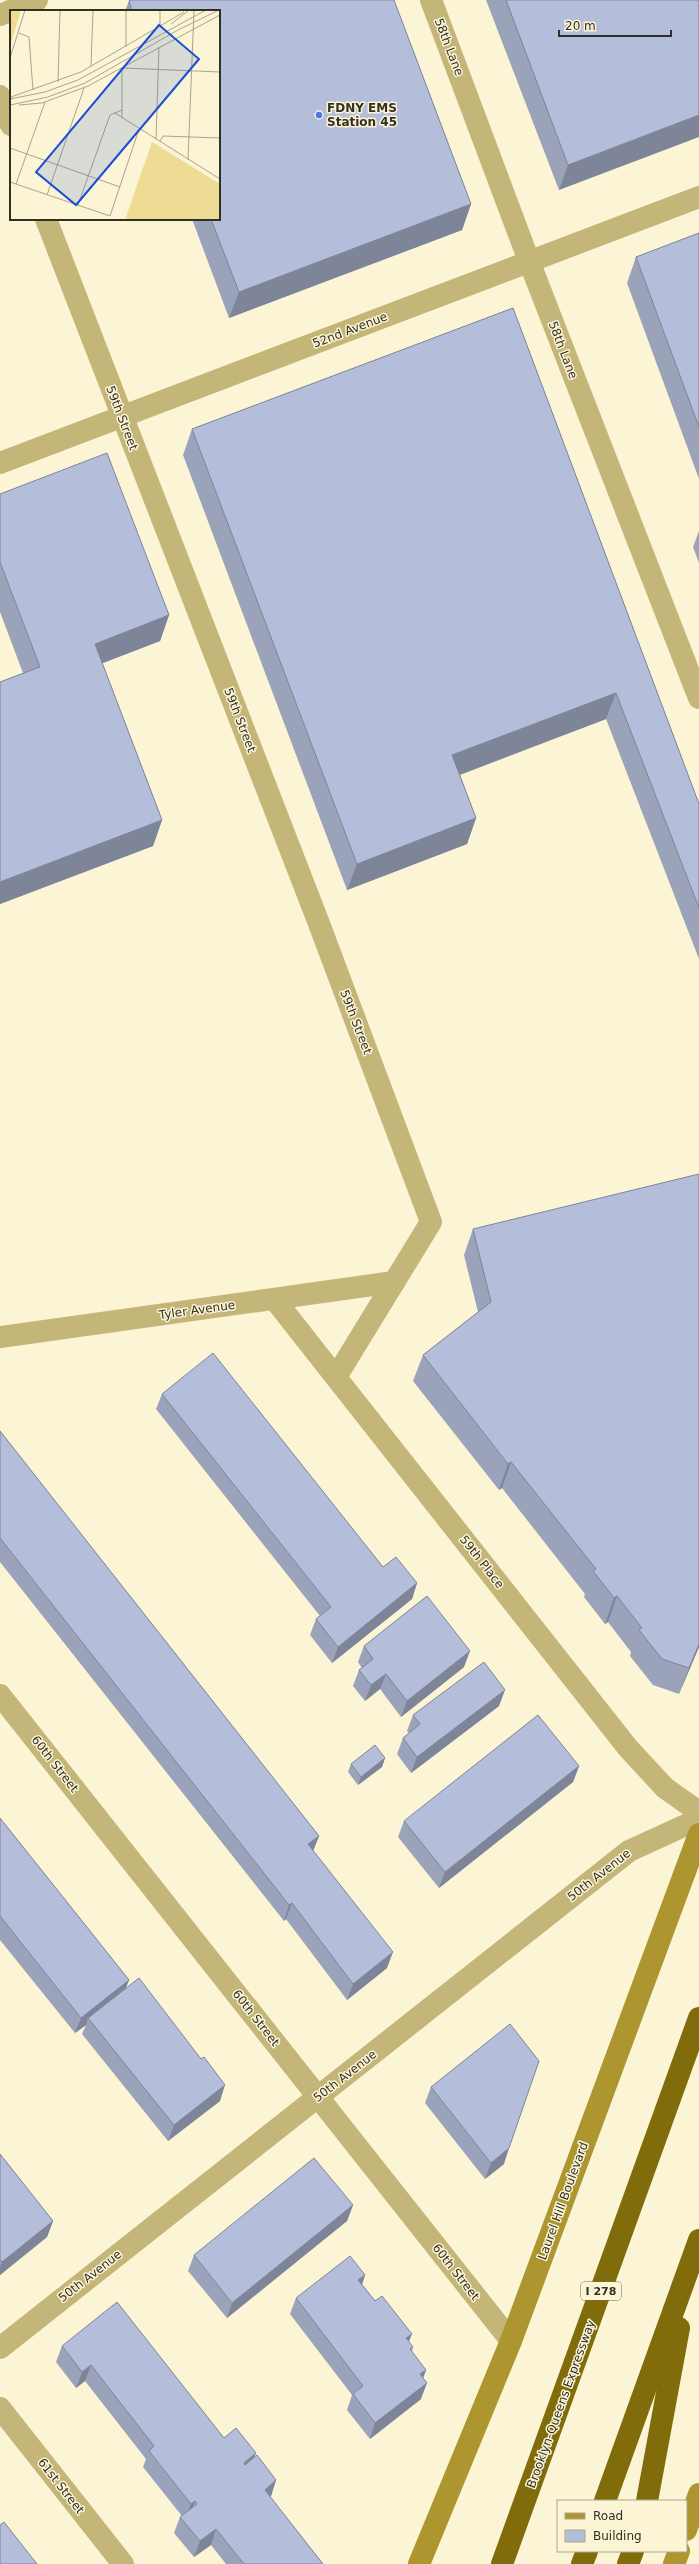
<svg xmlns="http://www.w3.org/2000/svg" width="699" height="2564" viewBox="0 0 699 2564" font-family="'DejaVu Sans',sans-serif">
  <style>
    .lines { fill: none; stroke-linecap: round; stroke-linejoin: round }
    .street { stroke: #c4b579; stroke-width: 22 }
    .secondary { stroke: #ad952f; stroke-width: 22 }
    .highway { stroke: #806c0b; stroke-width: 22 }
    .wall { fill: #9ba3bb }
    .shaded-wall { fill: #7e8599 }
    .building { fill: #b4beda; stroke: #7e8599 }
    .poi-dot { fill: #5572e8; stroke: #fbf4d5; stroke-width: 1.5 }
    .labels { text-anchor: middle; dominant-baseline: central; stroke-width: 3; stroke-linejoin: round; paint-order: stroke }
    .shield { fill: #fbf4d5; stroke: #6e6a58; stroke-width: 1 }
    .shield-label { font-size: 11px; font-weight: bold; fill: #322f23 }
    .street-label { font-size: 12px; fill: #322f23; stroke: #fbf4d5 }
    .poi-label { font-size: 12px; font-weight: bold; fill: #322f23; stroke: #fbf4d5; text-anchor: start }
    .inset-road { fill: none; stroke: #aba58e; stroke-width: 1 }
    .view { fill: #1d4ed8; fill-opacity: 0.15; stroke: #1d4ed8; stroke-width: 2 }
    .inset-edge { fill: none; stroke: #322f23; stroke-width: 2 }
  </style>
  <rect width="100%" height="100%" fill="#fbf4d5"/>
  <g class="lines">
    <g class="street">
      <polyline points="431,0 529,261 699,698"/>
      <polyline points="0,15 37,0"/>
      <polyline points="0,96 11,125"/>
      <polyline points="46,219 318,921 431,1222 336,1377"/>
      <polyline points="0,463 699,197"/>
      <polyline points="275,1300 628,1748 665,1788 699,1812"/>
      <polyline points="0,1337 394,1282"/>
      <polyline points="0,1695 511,2341"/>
      <polyline points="0,2348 629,1851 699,1819"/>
      <polyline points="0,2408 123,2564"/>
    </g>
    <g class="secondary">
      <polyline points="686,2530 699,2494"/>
      <polyline points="419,2564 511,2341 699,1834"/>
      <polyline points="674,2564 679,2551"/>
    </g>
    <g class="highway">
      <polyline points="605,2501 699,2240"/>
      <polyline points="647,2501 679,2328"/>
      <polyline points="502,2564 699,2018"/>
      <polyline points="582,2564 587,2551"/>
      <polyline points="628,2564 633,2551"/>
    </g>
  </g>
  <g class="wall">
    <polygon points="130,0 394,0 471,204 462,230 229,318 192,219 219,219 219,11 125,11 129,1"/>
    <polygon points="486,0 699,0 559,190"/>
    <polygon points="699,233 699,479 627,283 636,257"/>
    <polygon points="513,308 699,804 699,959 606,719 460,775 476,818 467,844 347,890 183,455 192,429"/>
    <polygon points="0,494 169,615 160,641 102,663 162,820 153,846 0,904 0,682 23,673 0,612"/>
    <polygon points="699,531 699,563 693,547"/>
    <polygon points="473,1229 699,1647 679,1694 653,1685 630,1656 631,1652 608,1622 605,1624 584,1597 585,1594 502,1488 499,1490 413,1381 423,1355 478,1312 464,1255"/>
    <polygon points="162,1394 383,1567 417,1583 412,1599 332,1663 310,1635 316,1619 320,1616 156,1409"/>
    <polygon points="0,1431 319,1836 313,1851 387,1968 347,2000 286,1919 284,1921 0,1562"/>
    <polygon points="364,1646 464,1667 401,1717 380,1689 365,1701 353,1686 359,1670 362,1668 358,1662"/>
    <polygon points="499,1706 411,1773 397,1754 403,1738 409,1733 407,1731 413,1715"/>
    <polygon points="385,1758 382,1767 358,1785 348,1772 351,1764"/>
    <polygon points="579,1766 573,1782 439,1888 398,1837 404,1821"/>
    <polygon points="0,1818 129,1980 125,1989 220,2101 168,2141 82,2034 86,2025 75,2033 0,1940"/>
    <polygon points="431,2087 504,2164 485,2179 425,2103"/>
    <polygon points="0,2154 53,2221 47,2237 0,2275"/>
    <polygon points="353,2205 347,2221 227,2318 188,2271 194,2255"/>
    <polygon points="365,2275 362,2284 375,2301 413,2347 412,2352 426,2370 423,2378 421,2399 370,2439 347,2410 352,2395 290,2314 296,2298"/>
    <polygon points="62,2346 224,2438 254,2458 276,2480 271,2496 270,2497 323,2564 226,2564 211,2545 194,2557 174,2533 180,2517 182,2516 143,2467 146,2459 85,2381 76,2388 56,2362"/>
  </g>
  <g class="shaded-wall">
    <polygon points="699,115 699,137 559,190 568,165"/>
    <polygon points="471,204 462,230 229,318 239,292"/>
    <polygon points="169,615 160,641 85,670 95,644"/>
    <polygon points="616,693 606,719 443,781 452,755"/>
    <polygon points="476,818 467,844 347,890 357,864"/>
    <polygon points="162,820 153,846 0,904 0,882"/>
    <polygon points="511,1462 502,1488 499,1490 508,1464"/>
    <polygon points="417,1583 412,1599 332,1663 338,1647"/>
    <polygon points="617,1596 608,1622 605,1624 614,1598"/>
    <polygon points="699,1644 699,1647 679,1694 689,1668"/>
    <polygon points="470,1651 464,1667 401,1717 407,1701"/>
    <polygon points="386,1674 380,1689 365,1701 371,1685"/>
    <polygon points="505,1690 499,1706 411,1773 417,1757"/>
    <polygon points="385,1758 382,1767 358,1785 361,1777"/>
    <polygon points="579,1766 573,1782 439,1888 445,1872"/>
    <polygon points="319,1836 313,1851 308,1844"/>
    <polygon points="292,1903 286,1919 284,1921 289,1905"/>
    <polygon points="393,1952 387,1968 347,2000 353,1984"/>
    <polygon points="129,1980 123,1996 88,2018 86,2025 75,2033 81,2018"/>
    <polygon points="225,2085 220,2101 168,2141 174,2125"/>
    <polygon points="509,2148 504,2164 485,2179 491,2163"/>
    <polygon points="353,2205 347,2221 227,2318 232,2303"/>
    <polygon points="53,2221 47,2237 0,2275 0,2267 2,2262"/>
    <polygon points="365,2275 360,2291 358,2280"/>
    <polygon points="412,2334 406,2349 406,2338"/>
    <polygon points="91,2365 85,2381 76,2388 82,2372"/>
    <polygon points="426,2370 420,2386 420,2374"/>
    <polygon points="427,2383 421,2399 370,2439 375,2423"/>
    <polygon points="256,2453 250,2469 244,2463"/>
    <polygon points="276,2480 271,2496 259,2506 265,2490"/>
    <polygon points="195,2501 189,2517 185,2520 191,2504"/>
    <polygon points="216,2529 211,2545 194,2557 200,2541"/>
  </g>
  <g class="building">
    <polygon points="130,0 394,0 471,204 239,292 211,219 219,219 219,11 132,11 129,1"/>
    <polygon points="506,0 699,0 699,115 568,165"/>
    <polygon points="699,233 699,427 636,257"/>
    <polygon points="513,308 699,804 699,908 616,693 452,755 476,818 357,864 192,429"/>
    <polygon points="107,453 169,615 95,644 162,820 0,882 0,682 40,667 0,562 0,494"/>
    <polygon points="699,1174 699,1644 689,1668 662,1659 639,1630 642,1628 617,1596 614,1598 593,1571 596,1569 511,1462 508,1464 423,1355 491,1302 473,1229"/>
    <polygon points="213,1353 383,1567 396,1557 417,1583 338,1647 316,1619 331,1607 162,1394"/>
    <polygon points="0,1431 319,1836 308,1844 393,1952 353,1984 292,1903 289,1905 0,1538"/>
    <polygon points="427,1596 470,1651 407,1701 386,1674 371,1685 359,1670 373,1659 364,1646"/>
    <polygon points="484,1662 505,1690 417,1757 403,1738 420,1724 413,1715"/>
    <polygon points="538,1715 579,1766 445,1872 404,1821"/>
    <polygon points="375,1745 385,1758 361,1777 351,1764"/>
    <polygon points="0,1818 129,1980 81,2018 0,1916"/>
    <polygon points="139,1978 201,2059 204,2057 225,2085 174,2125 88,2018"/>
    <polygon points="510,2024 539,2061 509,2148 491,2163 431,2087"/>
    <polygon points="0,2154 53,2221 2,2262 0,2260"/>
    <polygon points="314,2158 353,2205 232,2303 194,2255"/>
    <polygon points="350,2256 365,2275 358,2280 375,2301 382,2296 412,2334 406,2338 413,2347 410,2349 426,2370 420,2374 427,2383 375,2423 353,2394 363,2386 296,2298"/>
    <polygon points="117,2302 224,2438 236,2428 256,2453 244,2463 245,2465 257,2455 276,2480 265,2490 323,2564 244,2564 216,2529 200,2541 180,2517 197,2504 195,2501 191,2504 149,2451 154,2446 91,2365 82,2372 62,2346"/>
    <polygon points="4,2522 37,2564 0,2564 0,2525"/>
  </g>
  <circle class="poi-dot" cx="319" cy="115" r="4"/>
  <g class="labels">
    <rect class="shield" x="581" y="2282" width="40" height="18" rx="3"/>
    <g class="shield-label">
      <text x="601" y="2291">I 278</text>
    </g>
    <g class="street-label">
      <text transform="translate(449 47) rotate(69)">58th Lane</text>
      <text transform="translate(350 330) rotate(-21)">52nd Avenue</text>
      <text transform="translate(563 350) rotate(69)">58th Lane</text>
      <text transform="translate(122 418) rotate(69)">59th Street</text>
      <text transform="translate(240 720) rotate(69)">59th Street</text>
      <text transform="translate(356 1022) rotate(69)">59th Street</text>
      <text transform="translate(197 1310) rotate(-8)">Tyler Avenue</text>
      <text transform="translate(482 1562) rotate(52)">59th Place</text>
      <text transform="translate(55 1764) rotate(52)">60th Street</text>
      <text transform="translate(599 1875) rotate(-38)">50th Avenue</text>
      <text transform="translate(256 2018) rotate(52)">60th Street</text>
      <text transform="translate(345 2076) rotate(-38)">50th Avenue</text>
      <text transform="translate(563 2201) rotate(-70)">Laurel Hill Boulevard</text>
      <text transform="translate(456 2272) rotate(52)">60th Street</text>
      <text transform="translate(90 2276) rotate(-38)">50th Avenue</text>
      <text transform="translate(561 2404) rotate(-70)">Brooklyn-Queens Expressway</text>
      <text transform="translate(61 2486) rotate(52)">61st Street</text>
    </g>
    <g class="poi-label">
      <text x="327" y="108">FDNY EMS<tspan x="327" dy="14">Station 45</tspan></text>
    </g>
  </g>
  <g transform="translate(10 10)">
    <rect width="210" height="210" fill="#fbf4d5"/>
    <path d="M0,0H11L0,36ZM142,132L210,174V210H115Z" fill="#eedc95"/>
    <path class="inset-road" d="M161,14L179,0M150,16V0M9,23L19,27L23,80M116,37V0M0,48L15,0M81,56L83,0M48,72L50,0M1,87L71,62L174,2M0,89L35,82L68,70L196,0M0,95L38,87L75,73L168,20L209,0M9,95L32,93L78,76L210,5M105,103L210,169M112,108V58L210,62M146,129L149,37M150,131L153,126L210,128M0,138L110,177M178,150L184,0M0,172L100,206L129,119M6,174L35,92M37,185L74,78M68,195L100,105L112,100"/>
    <path class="view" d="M149,15L189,49L66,195L26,162Z"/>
    <rect width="210" height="210" class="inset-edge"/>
  </g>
  <rect x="557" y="2500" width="130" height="52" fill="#fbf4d5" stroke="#aba58e"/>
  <rect x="565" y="2513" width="20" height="6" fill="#ad952f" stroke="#aba58e"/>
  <text x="593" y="2520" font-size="12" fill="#322f23">Road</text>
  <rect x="565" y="2530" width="20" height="12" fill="#b4beda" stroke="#aba58e"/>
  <text x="593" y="2540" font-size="12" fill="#322f23">Building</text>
  <path d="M559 30v6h112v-6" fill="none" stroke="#322f23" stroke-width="2"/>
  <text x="565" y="30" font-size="12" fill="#322f23" stroke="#fbf4d5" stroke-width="3" paint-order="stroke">20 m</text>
</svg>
